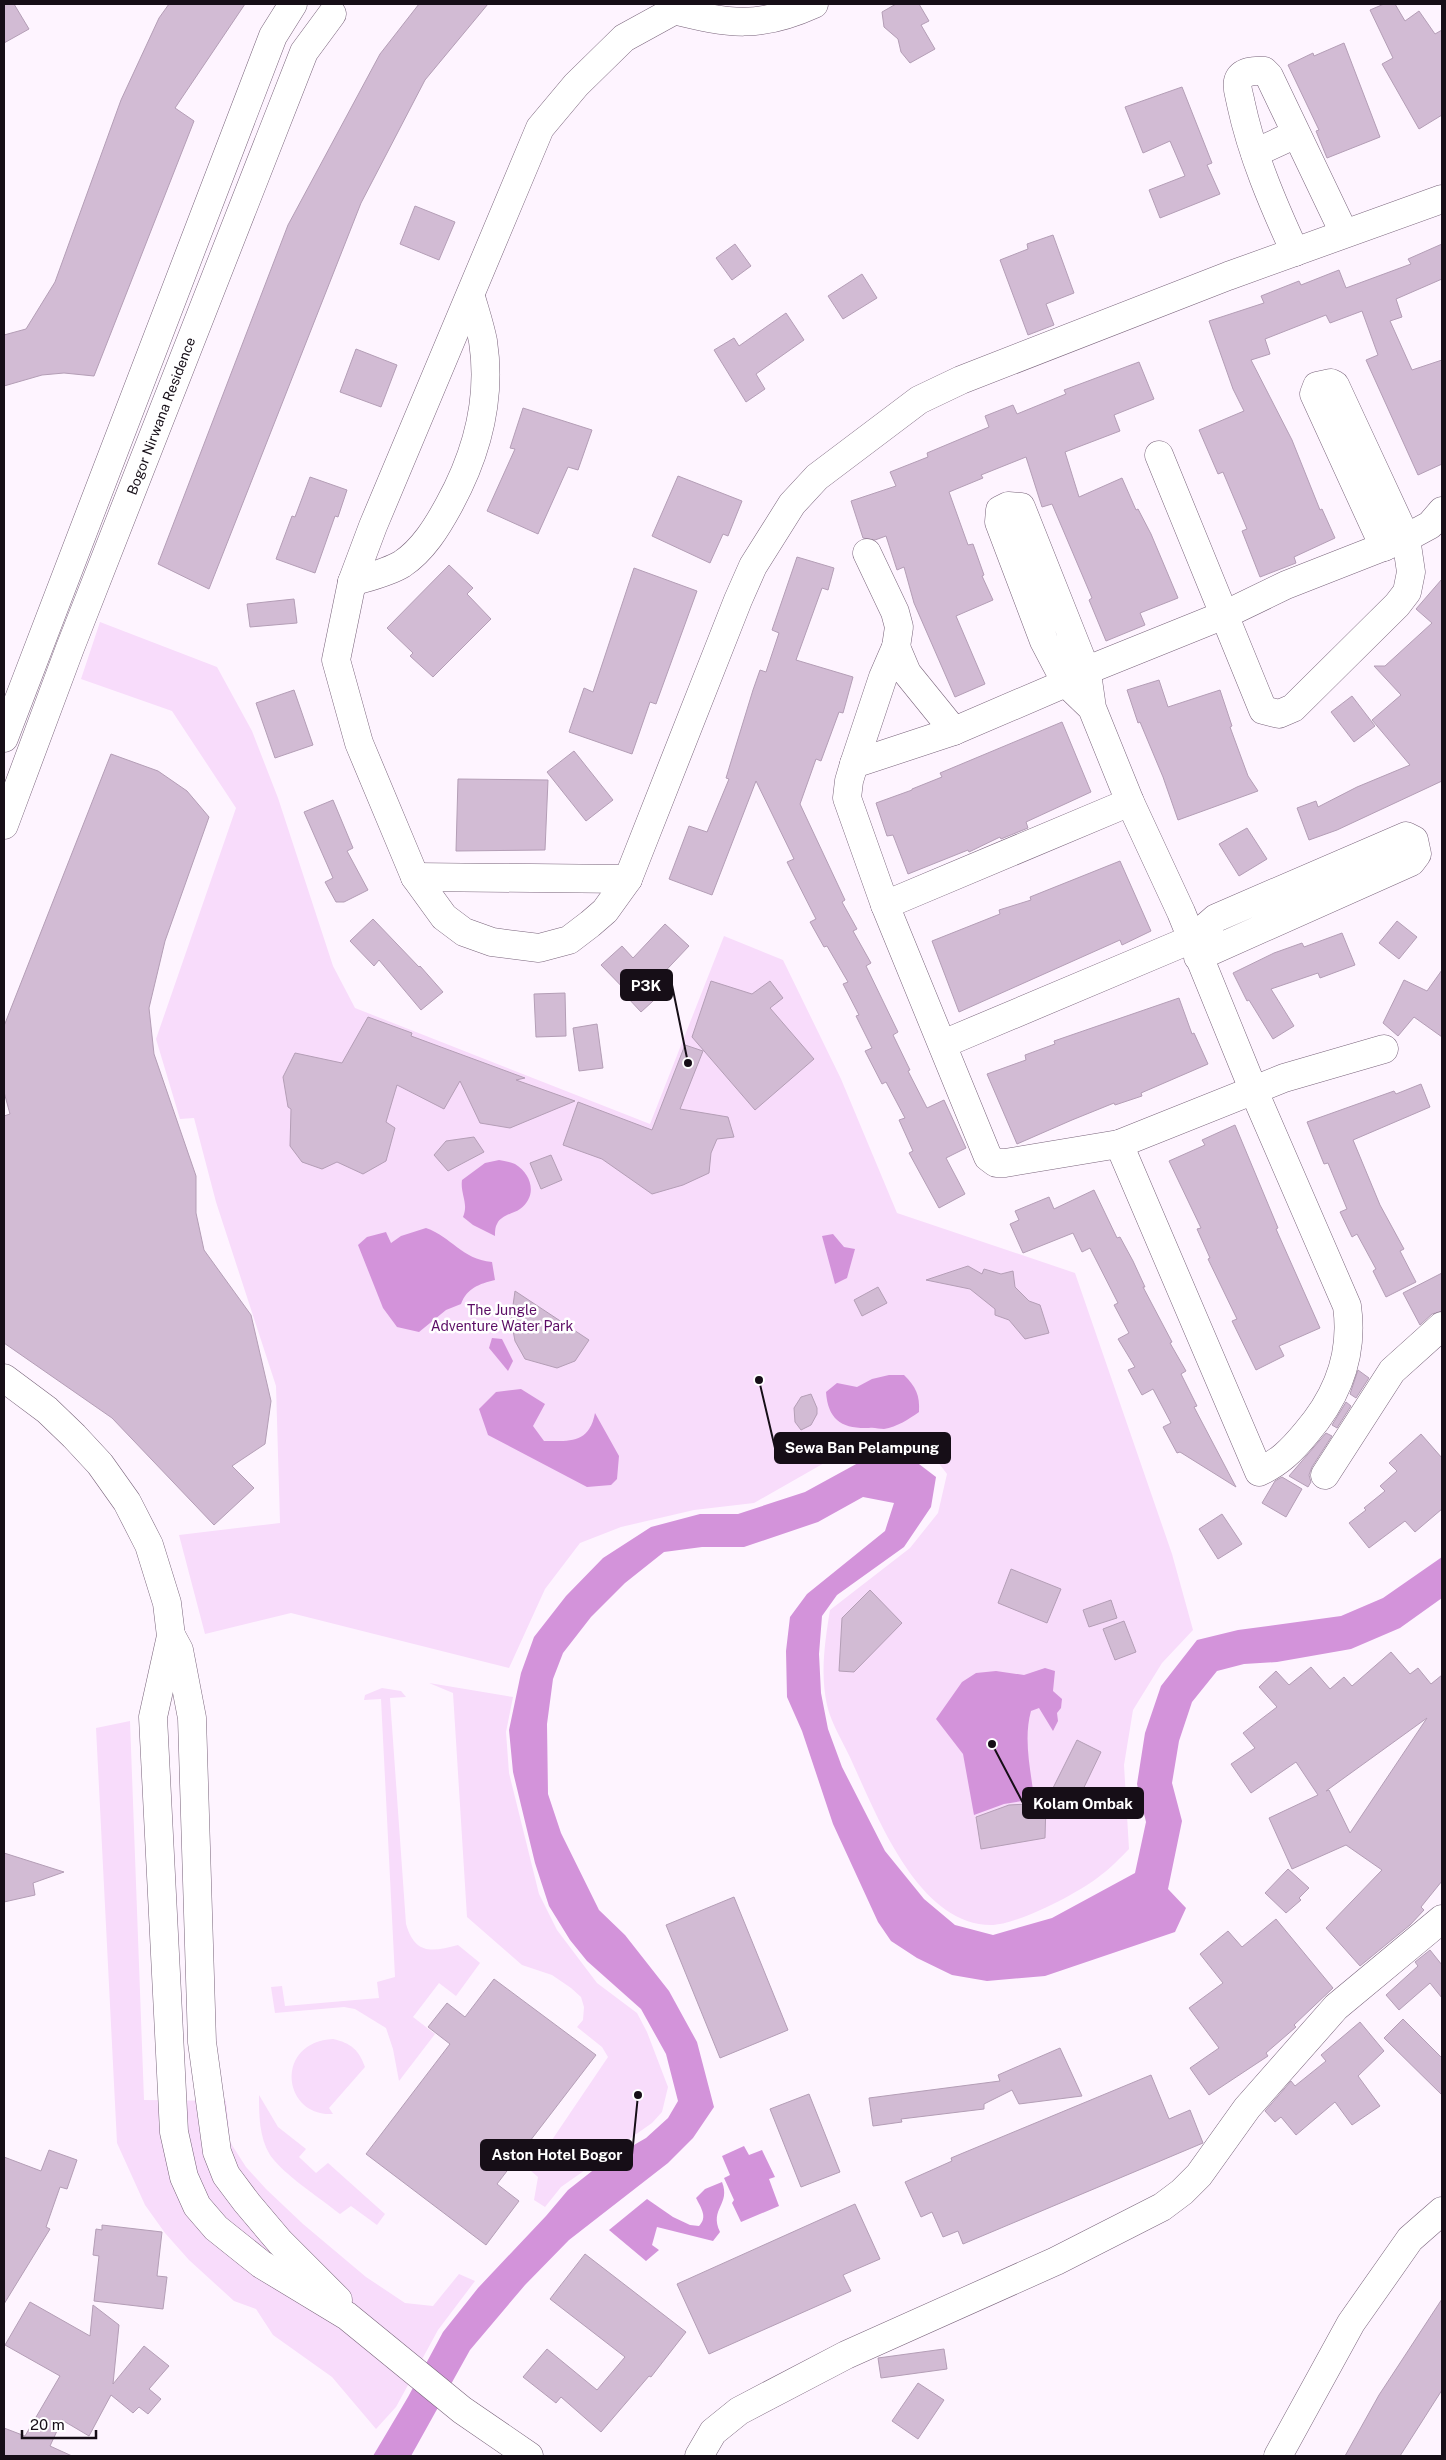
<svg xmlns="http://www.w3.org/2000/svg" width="1446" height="2460" viewBox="0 0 1446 2460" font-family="'Public Sans',sans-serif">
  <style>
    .green { fill: #f8dcfb }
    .water { fill: #d393da }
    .building { fill: #d2bbd4; stroke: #b49eb6; fill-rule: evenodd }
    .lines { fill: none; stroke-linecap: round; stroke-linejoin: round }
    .minor-casing { stroke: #79647b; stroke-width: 29 }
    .tertiary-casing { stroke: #79647b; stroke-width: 29 }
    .minor { stroke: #fff; stroke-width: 28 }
    .tertiary { stroke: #fff; stroke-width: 28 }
    .labels { text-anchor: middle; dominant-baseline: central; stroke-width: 5; stroke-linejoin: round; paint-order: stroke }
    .street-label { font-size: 14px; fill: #160e17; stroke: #fff }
    .park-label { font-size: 14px; fill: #5b0c65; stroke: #fff }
    .leader { fill: none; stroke: #160e17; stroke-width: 2 }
    .callout-dot { fill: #160e17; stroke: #fff; stroke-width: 2 }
    .callout { fill: #160e17; stroke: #160e17; stroke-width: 2 }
    .callout-label { font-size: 15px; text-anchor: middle; font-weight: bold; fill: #fff }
  </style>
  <rect width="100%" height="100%" fill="#fef4ff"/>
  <g class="green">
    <path d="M100,622L217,667L252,731L278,798L333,966L355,1008L650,1124L724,936L783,960L841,1079L897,1213L1075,1273L1172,1554L1193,1630L1162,1663L1133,1710L1124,1765L1129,1849C1120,1858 1111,1868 1101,1875C1081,1892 1017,1925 991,1925C919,1925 878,1818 853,1764C845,1745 831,1724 827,1705C820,1673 825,1641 830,1610L910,1548L938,1513L947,1474L934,1457L911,1447L826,1462L754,1503L694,1510L621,1527L580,1543L545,1589L509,1668L291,1613L205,1634L179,1535L280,1523L276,1386L216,1202L194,1118L180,1119L156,1039L236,808L172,711L81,679Z"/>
    <polygon points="429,1683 513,1697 506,1732 509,1773 539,1894 557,1930 597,1983 637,2013 647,2032 668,2087 662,2112 652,2123 561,2187 545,2207 534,2200 538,2177 531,2171 608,2057 602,2047 577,2027 583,2020 584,2007 581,1997 571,1988 552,1975 522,1965 467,1917 453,1693"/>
    <path d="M382,1688L401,1691L406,1697L390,1698L406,1924C415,1955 432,1952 458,1945L480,1963L456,1996L439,1983L413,2017L435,2034L399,2081L393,2049L386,2028L355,2009L344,2007L275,2013L271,1987L282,1986L285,2006L379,1998L377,1982L395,1977L381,1699L364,1700L365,1695Z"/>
    <polygon points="130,1721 144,2100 226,2101 230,2142 246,2167 266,2189 303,2224 366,2277 405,2303 433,2306 459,2274 475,2281 438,2330 396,2407 376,2429 332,2377 273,2335 256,2309 234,2301 189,2260 165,2233 145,2205 117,2143 96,1728"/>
    <path d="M333,2039C351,2043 359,2050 365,2067L329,2108L333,2114C282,2117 274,2042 333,2039Z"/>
    <path d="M259,2095L278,2127L306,2149L299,2157L316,2173L328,2163L385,2214L377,2225L351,2206L340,2214C320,2198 284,2175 270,2155C259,2137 259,2114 259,2095Z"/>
  </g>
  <g class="water">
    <path d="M499,1160C504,1161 510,1162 515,1164C533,1175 537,1197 520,1209C513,1214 501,1215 497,1224C495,1227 495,1233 495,1236L473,1225L463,1217C469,1203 460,1194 462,1180L485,1163Z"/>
    <path d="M426,1228C452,1237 461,1259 492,1262L495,1280C479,1284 467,1288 461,1304L446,1310L419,1332L397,1327L383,1308L358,1245L367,1237L386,1232L391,1243L401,1236Z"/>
    <polygon points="833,1234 844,1247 855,1249 847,1278 835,1284 822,1236"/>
    <polygon points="492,1338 502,1339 513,1361 508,1371 489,1348"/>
    <path d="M889,1375H904C916,1387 920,1395 919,1412C909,1419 897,1427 884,1429C879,1429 874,1427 869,1428C842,1429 828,1420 826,1392L837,1383L857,1387L872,1379Z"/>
    <path d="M521,1389L545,1404L533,1426L544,1441C570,1441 589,1444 595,1413L619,1456L617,1479L611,1485L587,1487L488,1435L479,1409L496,1392Z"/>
    <polygon points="915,1461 936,1477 931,1507 904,1547 837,1595 822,1616 819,1654 821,1693 828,1729 842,1767 885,1851 924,1899 955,1925 993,1935 1052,1918 1135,1873 1146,1822 1137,1784 1145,1733 1161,1686 1197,1640 1238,1630 1341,1616 1383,1598 1442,1557 1442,1598 1400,1628 1351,1649 1277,1662 1244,1664 1217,1671 1192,1702 1179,1741 1172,1783 1182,1821 1168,1889 1186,1908 1175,1932 1045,1976 987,1981 952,1975 917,1958 891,1941 878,1922 833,1824 802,1731 787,1697 786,1651 790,1617 807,1594 885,1531 894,1503 863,1497 818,1522 744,1547 702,1547 664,1552 625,1583 591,1617 563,1653 553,1679 547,1724 548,1794 561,1833 599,1910 625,1935 669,1991 697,2042 714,2107 693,2138 668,2163 569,2240 525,2285 470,2350 411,2456 373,2456 408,2397 443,2332 478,2288 546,2216 568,2190 601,2164 646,2138 668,2118 678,2101 666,2054 641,2009 587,1961 570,1940 549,1906 535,1863 513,1772 509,1730 521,1673 534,1637 566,1596 603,1558 651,1527 700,1514 738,1514 805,1492 858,1463"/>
    <path d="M1045,1668L1055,1671L1053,1691L1062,1699L1061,1708L1057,1713L1058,1721L1053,1731L1039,1708L1031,1711C1023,1740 1031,1770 1034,1799L1004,1804L974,1815L963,1754L936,1719L962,1682L976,1673L996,1671L1024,1675Z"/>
    <polygon points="744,2146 749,2155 762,2150 775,2177 769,2179 779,2206 741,2222 732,2203 734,2200 724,2178 730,2175 722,2156"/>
    <path d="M722,2182C731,2205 709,2208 720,2232L713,2241L657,2227L652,2245L659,2250L646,2261L609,2230L647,2199L673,2217L690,2225L699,2226C708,2217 701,2208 696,2198L705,2189Z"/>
  </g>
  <g class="building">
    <polygon points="4,4 14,4 29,29 4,43"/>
    <polygon points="169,4 245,4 175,108 194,121 94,376 64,373 42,375 4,386 4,335 26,329 55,282 121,100 159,18"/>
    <polygon points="419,4 488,4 425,80 361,203 209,589 158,564 288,225 380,54"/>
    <polygon points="896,4 919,4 929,21 921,25 935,49 910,63 901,52 898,39 884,27 882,12"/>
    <polygon points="1384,4 1395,4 1405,21 1419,11 1435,34 1442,30 1442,115 1419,129 1382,64 1393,58 1370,10"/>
    <polygon points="1344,43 1380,137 1327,158 1316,131 1319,130 1288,65 1313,53 1314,56"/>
    <polygon points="1182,87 1212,163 1207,165 1220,194 1160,218 1149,190 1185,176 1170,141 1143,153 1125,107"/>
    <polygon points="415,206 455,222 439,260 400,244"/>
    <polygon points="1053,235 1074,293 1046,304 1054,325 1028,335 1000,260 1028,249 1027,244"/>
    <polygon points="735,244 751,266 732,280 716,258"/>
    <polygon points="1442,244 1442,279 1396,299 1402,317 1390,321 1412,370 1442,360 1442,464 1418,475 1366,360 1378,355 1362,311 1330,323 1326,315 1265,339 1270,354 1251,360 1292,440 1320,510 1322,509 1335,538 1294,557 1296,563 1260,577 1242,531 1247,529 1223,472 1218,474 1199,430 1244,411 1233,389 1209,321 1264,303 1261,296 1299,281 1301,285 1339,270 1346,288 1411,264 1408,259"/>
    <polygon points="862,274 877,298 843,319 828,296"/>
    <polygon points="786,313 804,340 756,374 765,389 746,402 714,350 734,338 739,346"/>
    <polygon points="356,349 397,365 381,407 340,392"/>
    <polygon points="1139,362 1154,399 1114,415 1120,431 1065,452 1079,497 1122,478 1136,510 1138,509 1151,534 1178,598 1140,613 1145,625 1106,641 1089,600 1092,598 1052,504 1042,507 1026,457 981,475 983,478 949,492 968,545 973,544 984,575 982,576 993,600 956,616 985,684 955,697 914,603 904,567 897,570 886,536 875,540 863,538 851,501 896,486 890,472 928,457 927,453 989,427 985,416 1013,405 1017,414 1066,394 1064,390"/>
    <polygon points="523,408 592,430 578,470 568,467 538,534 487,511 515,449 510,448"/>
    <polygon points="678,476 742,501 728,536 723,534 710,563 652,536"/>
    <polygon points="310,477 347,490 338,517 335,516 315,573 276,559 292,516 295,517"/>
    <polygon points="797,557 834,568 828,590 822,588 796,660 853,677 843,713 839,712 821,761 816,759 800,804 845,900 842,902 857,929 853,931 871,963 866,966 898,1032 893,1035 910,1070 908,1071 927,1108 944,1100 966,1148 946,1158 965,1194 939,1208 909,1153 913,1151 899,1120 905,1118 886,1082 882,1084 865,1051 872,1048 856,1016 859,1015 843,984 848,982 827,946 824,947 810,922 816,919 787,862 794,859 756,781 712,895 669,879 689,826 707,832 729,779 726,778 753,690 760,670 766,672 779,633 772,630"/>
    <polygon points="449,565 473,588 467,594 491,619 433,677 410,656 413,653 387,628"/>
    <polygon points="634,568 697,591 656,704 650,702 632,754 569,732 584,688 593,692"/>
    <polygon points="1442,579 1442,781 1337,830 1309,840 1297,808 1316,801 1318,807 1357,787 1410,765 1372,720 1401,695 1374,666 1385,666 1432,623 1416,609"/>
    <polygon points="294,599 297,623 250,627 247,604"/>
    <polygon points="1159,680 1168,707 1220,690 1232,726 1230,727 1248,776 1258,791 1178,820 1163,777 1140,722 1138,723 1127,690"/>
    <polygon points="294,690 313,745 275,758 256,703"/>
    <polygon points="1352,696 1375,726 1354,742 1331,712"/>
    <polygon points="1062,722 1091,792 1026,822 1028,828 1001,839 1000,837 969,852 968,850 908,874 893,835 887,836 876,803 912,790 912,789 942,777 940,773"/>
    <polygon points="574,751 613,800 586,821 547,772"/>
    <polygon points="111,754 158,771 187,791 209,817 165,941 149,1008 154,1054 196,1176 196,1213 204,1250 251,1315 271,1401 265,1444 232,1466 254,1488 214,1525 112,1418 4,1343 4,1116 10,1114 4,1092 4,1026"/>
    <polygon points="458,779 548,780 545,850 456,851"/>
    <polygon points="333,800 353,848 347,851 368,890 344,902 336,902 325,882 333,878 304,812"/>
    <polygon points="1247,828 1267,859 1239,876 1219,844"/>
    <polygon points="1120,861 1151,931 1122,945 1120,940 959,1012 932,941 1000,914 999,910 1031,900 1030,897"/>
    <polygon points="373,919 419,967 420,966 443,992 421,1010 379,960 374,966 350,941"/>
    <polygon points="1397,921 1417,937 1399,959 1379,943"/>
    <polygon points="665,924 689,946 655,982 664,991 641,1012 627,997 630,995 601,965 622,946 633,958"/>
    <polygon points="1342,933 1355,965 1320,978 1318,973 1271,989 1294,1026 1273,1039 1249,1000 1247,1001 1233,973 1274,953 1302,943 1304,947"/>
    <polygon points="1442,970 1442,1037 1414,1017 1398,1036 1383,1023 1404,980 1427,991"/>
    <polygon points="711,981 752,994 770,981 783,998 770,1008 814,1059 755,1110 692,1037"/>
    <polygon points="565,993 566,1036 536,1037 534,994"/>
    <polygon points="1179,998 1192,1034 1194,1033 1208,1064 1141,1093 1142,1096 1115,1105 1114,1103 1072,1120 1017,1144 987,1074 1026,1060 1025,1055 1055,1044 1054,1041"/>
    <polygon points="368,1017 412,1033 411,1036 525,1078 516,1080 575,1101 510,1128 480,1123 460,1081 444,1109 397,1085 386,1122 395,1128 386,1161 363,1174 337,1162 322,1169 302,1162 290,1146 291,1109 288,1107 283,1077 295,1053 342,1063"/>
    <polygon points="597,1024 603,1068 579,1071 573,1028"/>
    <polygon points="685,1045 703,1051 680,1109 728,1117 734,1137 717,1139 711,1153 709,1173 683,1185 652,1194 602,1159 563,1145 578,1102 652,1130"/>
    <polygon points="1421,1084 1430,1107 1353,1140 1380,1205 1404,1249 1400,1251 1416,1282 1386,1297 1373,1271 1376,1269 1357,1234 1352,1237 1340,1212 1347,1209 1328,1163 1324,1164 1307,1122 1394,1091 1396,1094"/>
    <polygon points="1235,1125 1278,1228 1276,1229 1320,1328 1279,1346 1284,1356 1256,1370 1232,1321 1237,1319 1208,1259 1210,1258 1197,1229 1201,1228 1169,1161 1205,1145 1202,1140"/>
    <polygon points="474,1137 484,1152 448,1171 434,1155 446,1141"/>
    <polygon points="551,1155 562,1180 541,1189 530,1163"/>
    <polygon points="1094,1190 1117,1238 1120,1237 1133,1261 1145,1287 1143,1287 1172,1342 1170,1343 1186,1371 1181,1374 1197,1406 1194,1407 1236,1487 1180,1452 1177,1453 1163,1427 1171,1423 1153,1389 1142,1395 1128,1370 1135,1367 1118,1339 1129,1333 1114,1305 1118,1303 1090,1248 1082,1252 1073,1233 1023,1253 1010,1224 1019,1220 1015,1211 1049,1197 1054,1209"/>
    <polygon points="968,1266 982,1274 984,1269 1001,1274 1013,1271 1015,1287 1029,1301 1040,1305 1049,1333 1025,1339 1009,1320 995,1315 995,1309 970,1289 926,1280"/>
    <polygon points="1442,1273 1442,1311 1432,1314 1420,1325 1403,1293"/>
    <polygon points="878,1287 887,1303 862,1316 854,1300"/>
    <polygon points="515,1291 589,1340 575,1361 557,1368 525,1359 515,1341 511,1320"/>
    <polygon points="1358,1370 1369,1378 1356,1398 1350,1394"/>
    <polygon points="811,1394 817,1408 817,1414 811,1425 801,1430 795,1422 794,1408 801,1397"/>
    <polygon points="1346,1402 1351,1406 1337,1428 1332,1425"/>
    <polygon points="1326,1433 1332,1436 1312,1467 1309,1475 1311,1482 1308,1487 1289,1476"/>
    <polygon points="1421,1434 1442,1458 1442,1509 1415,1532 1405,1521 1369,1548 1349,1523 1366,1510 1364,1508 1385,1491 1380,1486 1397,1471 1389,1463"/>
    <polygon points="1282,1477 1302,1489 1286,1517 1262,1503 1275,1481"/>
    <polygon points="1222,1514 1242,1544 1218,1559 1199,1529"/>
    <polygon points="1011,1569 1061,1589 1047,1623 998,1603"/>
    <polygon points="870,1590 902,1623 854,1672 839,1671 842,1618"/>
    <polygon points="1111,1600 1117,1618 1089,1627 1083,1610"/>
    <polygon points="1124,1621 1136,1652 1115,1660 1103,1629"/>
    <path d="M1391,1652L1410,1674L1418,1668L1431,1684L1442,1675V1881L1421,1907L1424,1910L1410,1925L1360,1966L1326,1928L1382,1870L1346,1845L1292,1869L1269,1818L1318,1795L1296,1762L1251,1793L1231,1764L1255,1748L1243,1733L1277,1707L1259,1687L1276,1671L1289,1685L1311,1667L1330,1689L1344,1677L1352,1686ZM1427,1718L1350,1833L1329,1790L1326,1791Z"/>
    <polygon points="1077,1740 1101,1752 1076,1804 1051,1792"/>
    <polygon points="1046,1803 1045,1838 981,1849 976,1817 1009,1805"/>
    <polygon points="4,1853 64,1872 33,1883 35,1895 4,1902"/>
    <polygon points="1288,1869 1309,1888 1299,1898 1301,1900 1286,1913 1265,1893"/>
    <polygon points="734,1897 788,2030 720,2058 666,1925"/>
    <polygon points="1276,1919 1333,1988 1294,2025 1296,2027 1266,2053 1268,2056 1209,2095 1190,2068 1219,2048 1189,2008 1223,1983 1200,1954 1228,1931 1242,1947"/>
    <polygon points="1430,1950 1442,1965 1442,1998 1430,1983 1399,2010 1386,1995 1418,1966 1415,1962"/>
    <polygon points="494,1979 596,2055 497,2184 519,2201 486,2245 366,2154 450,2044 428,2027 447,2003 465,2017"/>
    <polygon points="1403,2019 1442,2058 1442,2095 1384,2038"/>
    <polygon points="1360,2022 1384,2051 1358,2076 1380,2106 1352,2125 1335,2102 1296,2135 1281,2117 1275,2122 1265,2111 1291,2081 1295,2086 1326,2061 1321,2055"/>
    <polygon points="1060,2048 1082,2096 1019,2104 1012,2090 984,2104 984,2109 901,2119 902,2122 873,2126 869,2098 1000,2081 998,2075"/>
    <polygon points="1151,2075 1169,2119 1190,2110 1203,2143 963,2244 958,2231 943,2237 932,2212 921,2217 905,2182 952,2161 951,2158"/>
    <polygon points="809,2094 840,2172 801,2187 770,2109"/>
    <polygon points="49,2150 77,2160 67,2189 60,2187 46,2227 50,2229 4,2304 4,2157 41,2171"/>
    <polygon points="855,2204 880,2259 843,2275 851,2291 709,2354 677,2284"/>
    <polygon points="102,2225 162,2232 157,2276 167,2277 163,2309 94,2301 99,2256 93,2255 96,2229 102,2230"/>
    <polygon points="585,2254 686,2332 651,2377 649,2376 601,2432 561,2397 556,2403 523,2377 547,2349 597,2390 625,2357 550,2299"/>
    <polygon points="1442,2299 1442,2390 1400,2456 1345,2456 1379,2395"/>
    <polygon points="30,2302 90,2336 93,2305 119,2325 113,2384 144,2346 169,2366 149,2389 161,2399 148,2414 139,2407 133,2413 111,2395 89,2436 62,2420 50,2446 72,2456 4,2456 4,2428 25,2436 60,2376 5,2345"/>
    <polygon points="944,2349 947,2369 881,2378 878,2358"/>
    <polygon points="918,2383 944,2400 918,2439 892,2421"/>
  </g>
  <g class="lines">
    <g class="minor-casing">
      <g id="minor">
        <polyline points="686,4 624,38 576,85 540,128 373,526 352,582 336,660 359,743 415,877 444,917 464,932 492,942 539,948 569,940 590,924 605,911 628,879 738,600 753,566 792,504 817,477 919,400 961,380 1228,276 1442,199"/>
        <path d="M673,10C729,24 759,29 814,4"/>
        <polyline points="1255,153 1296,134"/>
        <path d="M1295,252C1273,204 1252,155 1241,104C1240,97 1236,88 1238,81C1241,71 1256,70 1264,71L1269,76L1344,233"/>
        <polyline points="1159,455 1263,710 1279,714 1293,708 1397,605 1407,592 1411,572 1406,538 1335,385 1331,383 1317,386 1314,394 1384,547"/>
        <polyline points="867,553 895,612 899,627 896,647"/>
        <path d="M352,582C368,577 387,573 402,564C423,550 437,527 449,505C477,454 492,400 483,341C480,326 475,311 471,297"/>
        <path d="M1092,708L1066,683L1044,641L999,522L1000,510L1008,506L1021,507L1087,673L1092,708L1130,802L1181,912L1253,1089L1347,1306C1354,1355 1338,1396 1306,1433C1292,1450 1279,1463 1259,1472L1119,1144"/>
        <polyline points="854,764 883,677 896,647 907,673 954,731"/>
        <polyline points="415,877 628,879"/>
        <polyline points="885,905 1130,802"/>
        <polyline points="943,1044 1192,939 1216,918 1406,836 1414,840 1417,854 1411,862 1198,957"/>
        <polyline points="1384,1049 1284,1078 1119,1144 1005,1163 996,1163 988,1157 885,905 847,798 849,781 854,764 954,731 1066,683 1095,667 1224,615 1286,585 1406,538 1430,525 1442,511"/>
        <polyline points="4,1378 47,1410 74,1436 100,1464 127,1502 149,1545 167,1603 171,1636 153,1717 174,2132 184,2177 197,2206 216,2228 261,2264 347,2316 462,2410 529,2456"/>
        <polyline points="1325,1475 1392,1371 1442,1326"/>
        <polyline points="172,1637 179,1650 192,1718 202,2042 217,2152 226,2175 247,2203 280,2242 338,2300"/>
        <polyline points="699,2456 713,2432 739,2411 846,2355 1056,2261 1162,2207 1182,2192 1199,2175 1247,2108 1336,2007 1442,1919"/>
        <polyline points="1278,2456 1351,2323 1410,2239 1442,2211"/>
      </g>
    </g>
    <g class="tertiary-casing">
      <g id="tertiary">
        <polyline points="4,738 273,36 293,4"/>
        <polyline points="4,825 70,648 304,52 332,14"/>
      </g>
    </g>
    <use href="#minor" class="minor"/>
    <use href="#tertiary" class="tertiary"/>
  </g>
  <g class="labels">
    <g class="street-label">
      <text transform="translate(161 416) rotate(-69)">Bogor Nirwana Residence</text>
    </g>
    <g class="park-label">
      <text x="502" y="1310">The Jungle<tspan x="502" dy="16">Adventure Water Park</tspan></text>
    </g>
  </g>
  <path class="leader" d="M688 1063L672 985M759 1380L775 1448M992 1744L1023 1803M638 2095L632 2155"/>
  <g class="callout-dot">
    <circle cx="688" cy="1063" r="5"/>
    <circle cx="759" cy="1380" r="5"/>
    <circle cx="992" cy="1744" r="5"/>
    <circle cx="638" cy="2095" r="5"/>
  </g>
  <g class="callout">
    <rect x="621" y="970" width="51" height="30" rx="5"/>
    <rect x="775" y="1433" width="175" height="30" rx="5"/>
    <rect x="1023" y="1788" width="120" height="30" rx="5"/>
    <rect x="481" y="2140" width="151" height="30" rx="5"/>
  </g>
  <g class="callout-label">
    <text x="646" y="991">P3K</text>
    <text x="862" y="1453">Sewa Ban Pelampung</text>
    <text x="1083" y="1809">Kolam Ombak</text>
    <text x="557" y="2160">Aston Hotel Bogor</text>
  </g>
  <rect width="1446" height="2460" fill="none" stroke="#160e17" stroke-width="10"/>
  <path d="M22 2430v8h74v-8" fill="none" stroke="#160e17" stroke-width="2.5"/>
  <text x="30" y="2430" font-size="15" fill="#160e17" stroke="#ffffff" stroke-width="4" paint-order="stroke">20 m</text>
</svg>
